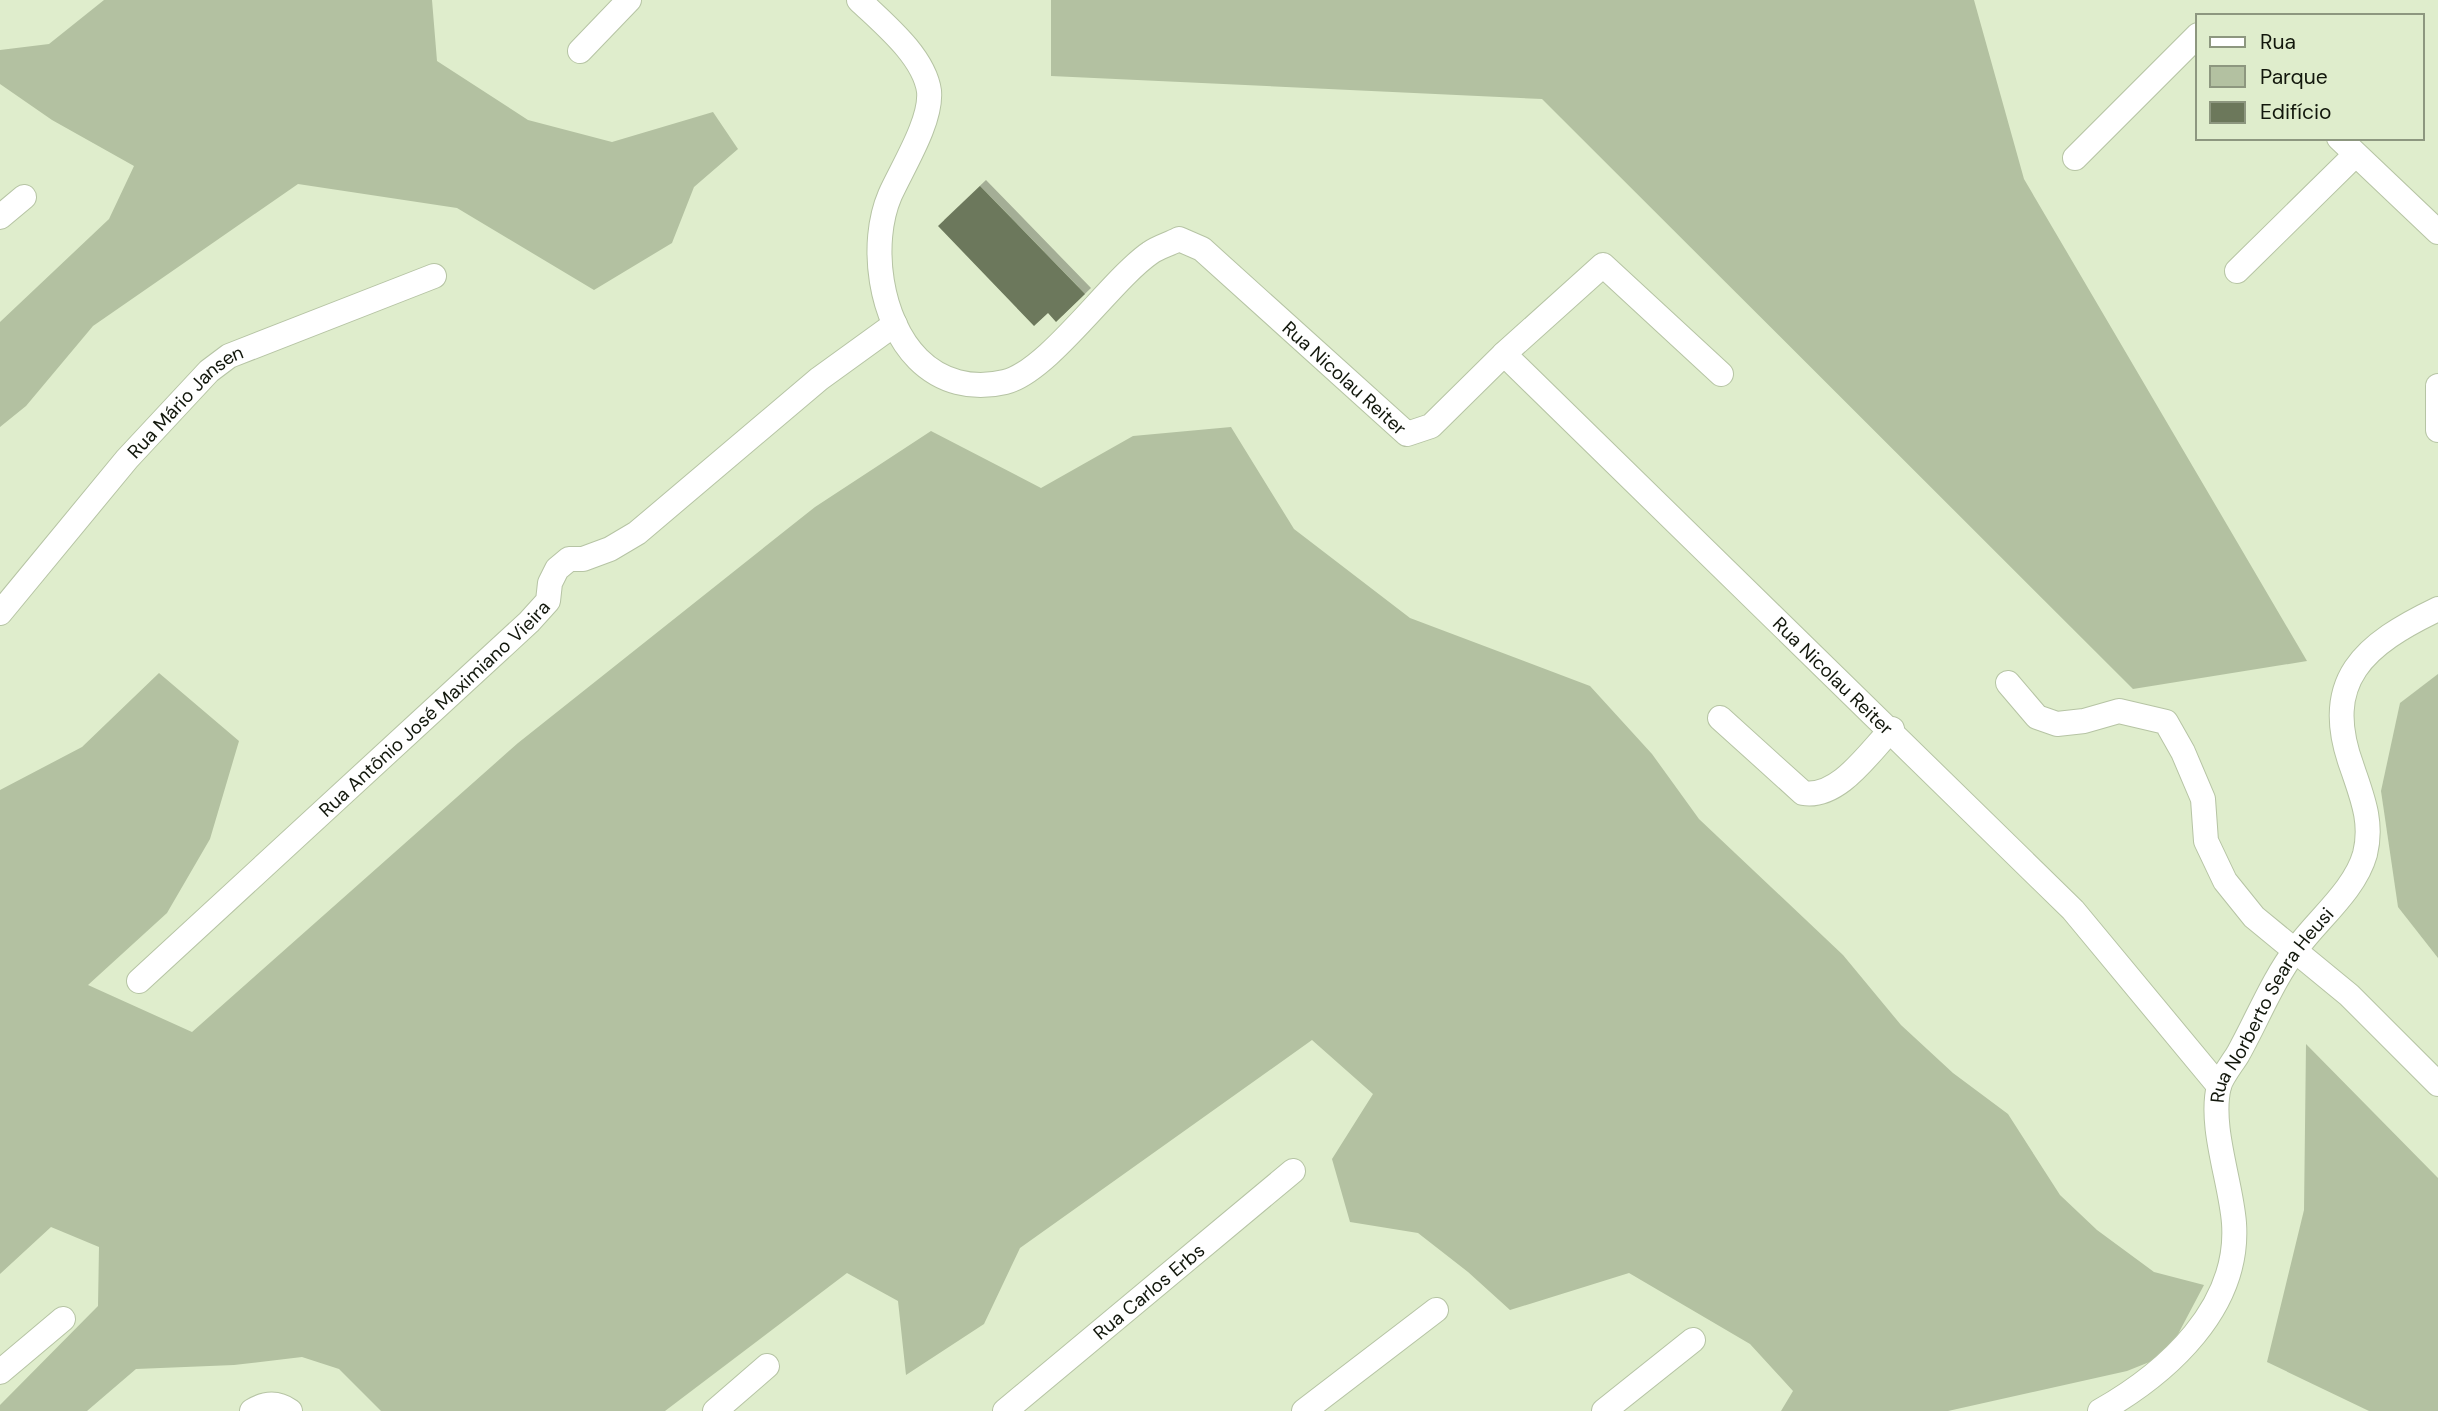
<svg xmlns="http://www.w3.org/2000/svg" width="2438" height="1411" viewBox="0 0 2438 1411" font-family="'DM Sans',sans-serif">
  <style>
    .green { fill: #b3c1a1 }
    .building { fill: #6c785b; filter: url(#shadow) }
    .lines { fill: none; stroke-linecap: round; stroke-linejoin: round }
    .minor-casing { stroke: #b6c4a4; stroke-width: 26 }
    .minor { stroke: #fff; stroke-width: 24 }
    .labels { text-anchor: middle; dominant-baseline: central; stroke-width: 7; stroke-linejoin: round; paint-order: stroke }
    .street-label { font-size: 19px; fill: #12170c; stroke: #dfedcc }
  </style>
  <defs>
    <filter id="shadow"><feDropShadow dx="6" dy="-6" stdDeviation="0" flood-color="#0004"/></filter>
  </defs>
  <rect width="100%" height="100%" fill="#dfedcc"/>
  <g class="green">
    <polygon points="104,0 432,0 437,61 528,120 612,142 713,112 738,149 694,187 672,243 594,290 457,208 298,184 93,326 26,406 0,427 0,322 109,219 134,166 52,120 0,84 0,50 49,44"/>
    <polygon points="1051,0 1974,0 2024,179 2307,661 2133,689 1542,99 1051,76"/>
    <polygon points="1231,427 1294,529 1410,618 1590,686 1652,754 1699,819 1843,955 1901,1025 1953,1073 2008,1114 2060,1195 2097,1230 2154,1272 2204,1285 2167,1355 2127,1371 1948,1411 1781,1411 1793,1391 1750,1344 1629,1273 1510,1310 1468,1272 1418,1233 1350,1222 1332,1159 1373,1094 1312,1040 1020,1248 984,1324 906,1375 898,1301 847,1273 665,1411 381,1411 339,1369 302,1357 234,1365 136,1369 87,1411 0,1411 0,1405 98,1306 99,1247 51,1227 0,1274 0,790 82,747 159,673 239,741 210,839 167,913 88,985 192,1032 518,743 815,507 931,431 1041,488 1133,436"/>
    <polygon points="2438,674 2438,958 2398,907 2381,791 2400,703"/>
    <polygon points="2306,1044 2438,1178 2438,1411 2369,1411 2267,1362 2304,1210"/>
  </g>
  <polygon class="building" points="980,186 1085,294 1056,322 1048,313 1034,326 938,226"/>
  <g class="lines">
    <g class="minor-casing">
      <g id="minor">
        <path id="s1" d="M859,0C883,23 924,56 929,91C932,121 902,168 890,195C869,244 880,321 918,359C941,382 972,390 1005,382C1048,372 1111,280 1150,253C1158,247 1170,244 1179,239L1202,249L1407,434L1431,426L1504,354L2073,910L2219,1086"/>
        <polyline points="580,51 629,0"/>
        <polyline points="2339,138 2438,232"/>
        <polyline points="2075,158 2198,35"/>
        <polyline points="0,217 24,197"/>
        <polyline points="2237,271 2355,155"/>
        <polyline points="1504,354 1603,265 1721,374"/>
        <polyline points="2438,386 2438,430"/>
        <path id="s2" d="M0,613L127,459L209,371L229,356L434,276"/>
        <polyline points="2008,683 2037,717 2057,724 2084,721 2119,711 2166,722 2183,752 2203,799 2206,841 2225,881 2254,917 2349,995 2438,1084"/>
        <path d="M1720,718L1803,793C1839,799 1869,752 1892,729"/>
        <path id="s3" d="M139,981L529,622L548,601L550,583L557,569L569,559H583L610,549L637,533L819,379L895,324"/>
        <polyline points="0,1372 63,1319"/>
        <path d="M252,1411C265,1403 277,1402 290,1411"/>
        <polyline points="715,1411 767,1366"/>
        <path id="s4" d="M1005,1411L1293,1171"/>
        <polyline points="1304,1411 1436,1310"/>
        <polyline points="1604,1411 1693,1340"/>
        <path id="s5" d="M2100,1411C2167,1373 2240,1308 2234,1223C2231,1182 2209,1126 2219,1086C2222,1076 2232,1064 2238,1054C2257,1020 2273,979 2297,948C2318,919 2355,890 2365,854C2373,822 2362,797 2352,767C2320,680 2365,644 2438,609"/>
      </g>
    </g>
    <use href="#minor" class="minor"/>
  </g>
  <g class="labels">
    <g class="street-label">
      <text stroke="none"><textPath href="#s1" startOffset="943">Rua Nicolau Reiter</textPath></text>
      <text stroke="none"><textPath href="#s2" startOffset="282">Rua Mário Jansen</textPath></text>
      <text stroke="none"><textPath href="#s1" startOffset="1615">Rua Nicolau Reiter</textPath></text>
      <text stroke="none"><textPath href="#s3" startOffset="402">Rua Antônio José Maximiano Vieira</textPath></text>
      <text stroke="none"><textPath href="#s5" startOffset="478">Rua Norberto Seara Heusi</textPath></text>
      <text stroke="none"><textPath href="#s4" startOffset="187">Rua Carlos Erbs</textPath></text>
    </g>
  </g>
  <rect x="2196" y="14" width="228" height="126" fill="#dfedcc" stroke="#8d977f" stroke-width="2"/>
  <rect x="2210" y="37" width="35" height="10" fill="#ffffff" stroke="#8d977f" stroke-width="2"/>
  <text x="2260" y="49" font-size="21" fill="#12170c">Rua</text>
  <rect x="2210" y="66" width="35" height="21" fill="#b3c1a1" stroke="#8d977f" stroke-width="2"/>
  <text x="2260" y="84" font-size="21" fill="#12170c">Parque</text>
  <rect x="2210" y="102" width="35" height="21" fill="#6c785b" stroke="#8d977f" stroke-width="2"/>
  <text x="2260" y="119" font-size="21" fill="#12170c">Edifício</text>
</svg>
